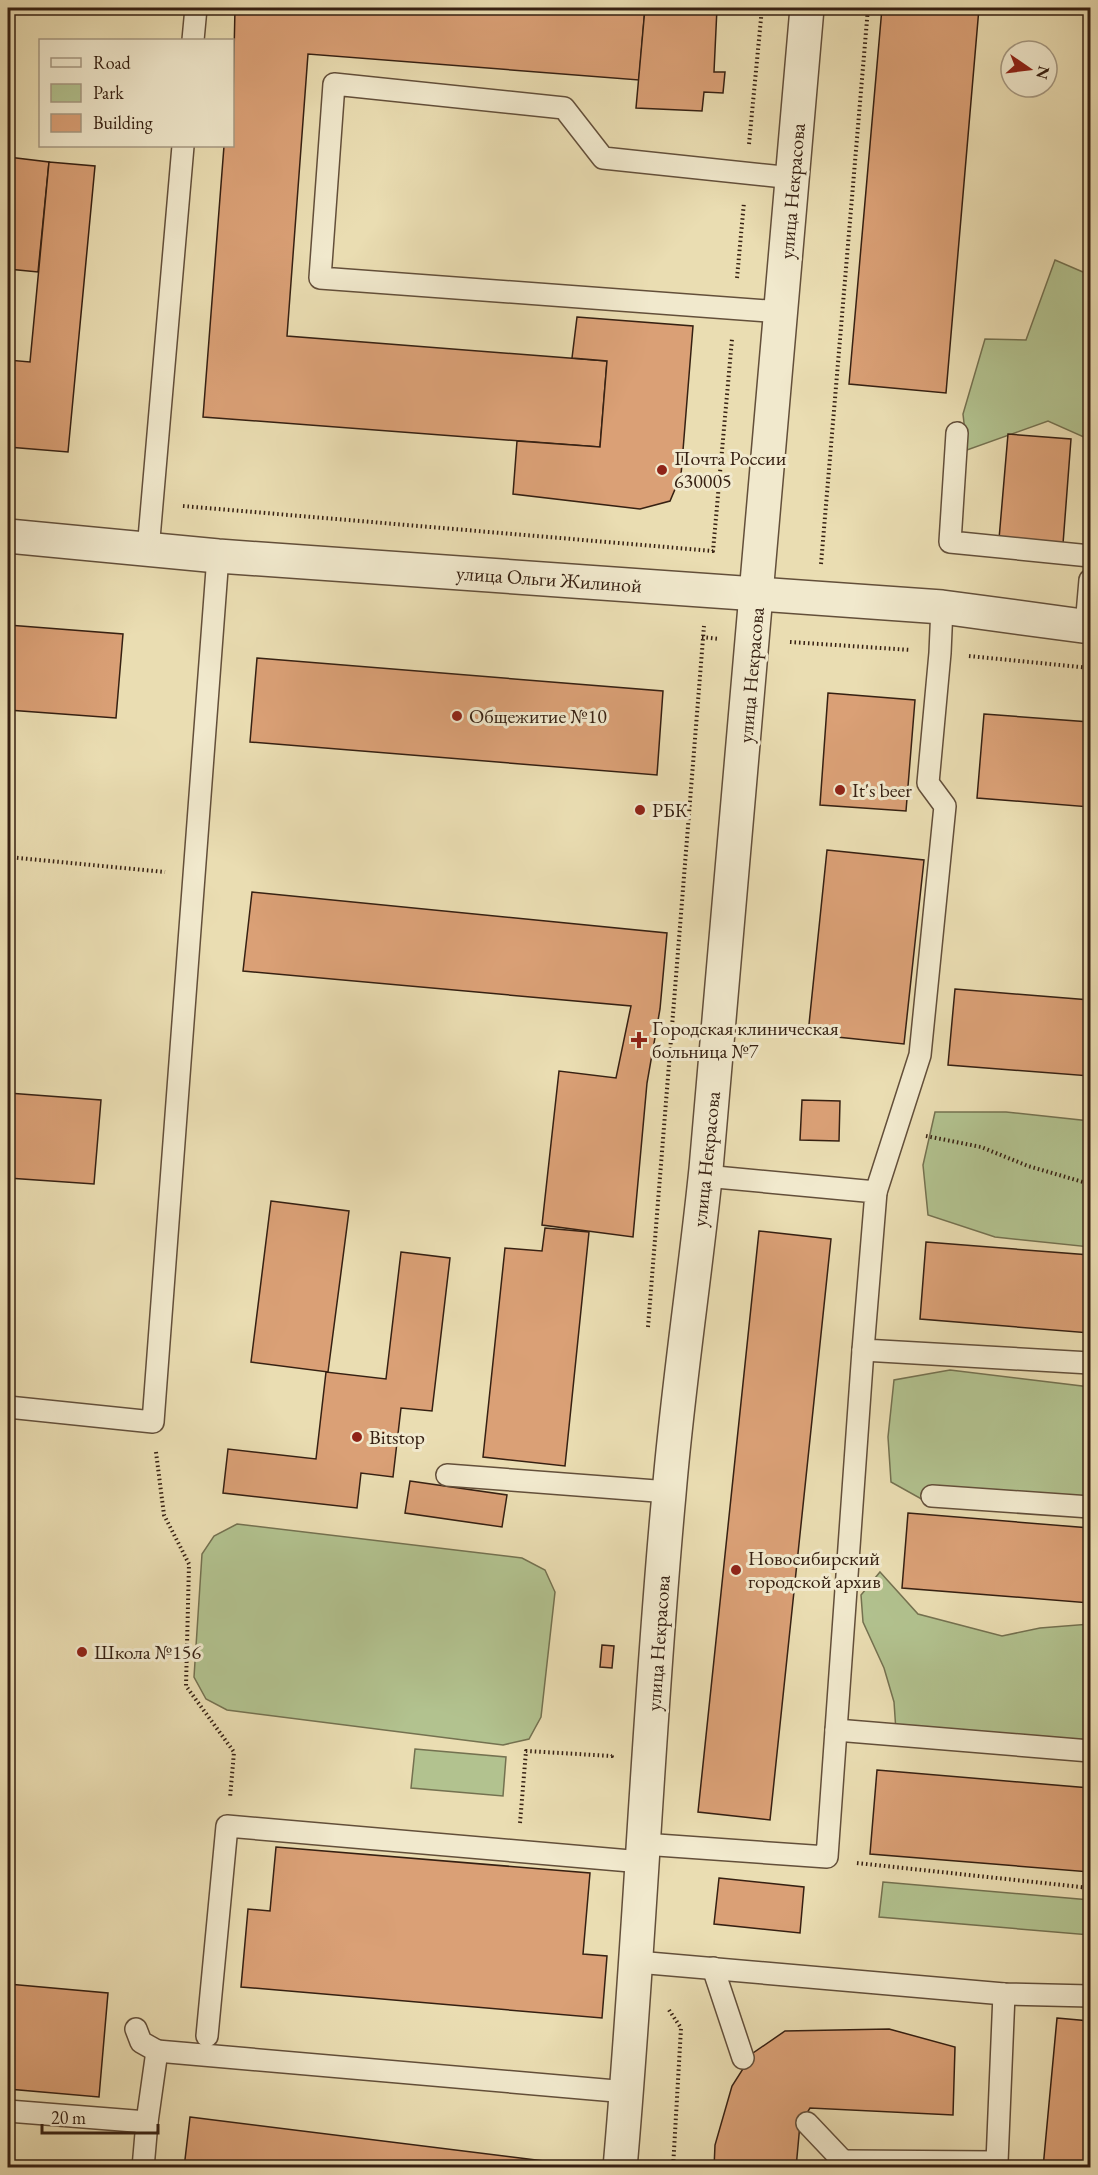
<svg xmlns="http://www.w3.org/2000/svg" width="1098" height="2175" viewBox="0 0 1098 2175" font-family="'EB Garamond',serif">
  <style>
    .green { fill: #b2c28f; stroke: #747150; stroke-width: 1.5 }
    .building { fill: #daa076; stroke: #362012; stroke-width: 1.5 }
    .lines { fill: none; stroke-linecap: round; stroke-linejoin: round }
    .service-casing { stroke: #634f3a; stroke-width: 24 }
    .minor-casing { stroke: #634f3a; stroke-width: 36 }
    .path { stroke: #362012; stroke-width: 4; stroke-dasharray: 1.5 3; stroke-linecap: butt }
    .service { stroke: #f1e9cd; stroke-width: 21 }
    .minor { stroke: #f1e9cd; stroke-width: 33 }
    .poi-dot { fill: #8f2418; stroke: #f1e9cd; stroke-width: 2 }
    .labels { text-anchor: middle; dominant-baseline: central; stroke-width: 6; stroke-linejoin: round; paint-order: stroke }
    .street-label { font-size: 20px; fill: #362012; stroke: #f1e9cd }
    .poi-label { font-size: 20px; fill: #362012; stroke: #f1e9cd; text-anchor: start }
  </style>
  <rect width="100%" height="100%" fill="#eaddb2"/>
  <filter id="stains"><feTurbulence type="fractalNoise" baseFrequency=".00333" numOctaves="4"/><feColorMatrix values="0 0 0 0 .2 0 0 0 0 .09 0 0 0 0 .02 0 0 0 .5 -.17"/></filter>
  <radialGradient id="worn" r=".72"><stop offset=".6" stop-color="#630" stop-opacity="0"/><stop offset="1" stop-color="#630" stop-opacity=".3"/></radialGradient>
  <g class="green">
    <polygon points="1055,260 1090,275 1090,450 1084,437 1048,421 967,450 963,414 985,339 1026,340"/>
    <polygon points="935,1112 1006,1112 1090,1121 1090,1247 995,1237 928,1215 923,1165"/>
    <polygon points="950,1370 1090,1387 1090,1509 925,1501 891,1482 888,1437 894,1380"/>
    <polygon points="237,1524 522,1558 545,1570 555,1592 541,1717 529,1739 503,1745 227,1710 206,1699 194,1677 202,1554 214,1536"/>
    <polygon points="880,1572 918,1614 1002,1636 1040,1628 1090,1624 1090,1753 897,1746 894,1702 884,1668 863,1622 861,1595"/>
    <polygon points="415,1749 506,1757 503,1796 411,1788"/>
    <polygon points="883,1882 1090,1900 1090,1935 879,1917"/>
  </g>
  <g class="building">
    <polygon points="235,8 645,8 639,80 308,54 287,336 607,361 600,447 203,417 224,146 232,146"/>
    <polygon points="645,8 717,8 714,72 725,72 723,93 704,92 702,111 636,108"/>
    <polygon points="882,8 979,8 946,393 849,384"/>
    <polygon points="8,157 49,162 38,272 8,269"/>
    <polygon points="49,162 95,166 68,452 8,447 8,360 30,362"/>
    <polygon points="577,317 693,326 681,475 670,501 640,509 513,494 517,441 600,447 607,361 572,358"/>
    <polygon points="1008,434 1071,439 1063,544 999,539"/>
    <polygon points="8,625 123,634 116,718 8,710"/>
    <polygon points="257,658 663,691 657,775 250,742"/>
    <polygon points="828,693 915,700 906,811 820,805"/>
    <polygon points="984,714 1090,722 1090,807 977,798"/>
    <polygon points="827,850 924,860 904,1044 808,1034"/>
    <polygon points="252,892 667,933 660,1009 647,1083 633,1237 542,1225 559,1071 616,1078 631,1006 243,971"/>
    <polygon points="955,989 1090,1000 1090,1076 948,1065"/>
    <polygon points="8,1093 101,1100 94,1184 8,1178"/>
    <polygon points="802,1100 840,1101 839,1141 800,1140"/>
    <polygon points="271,1201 349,1211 328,1372 251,1362"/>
    <polygon points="545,1228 589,1232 565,1466 483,1457 505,1248 542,1251"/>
    <polygon points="759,1231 831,1239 770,1820 698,1812"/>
    <polygon points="926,1242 1090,1255 1090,1333 920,1319"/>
    <polygon points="401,1252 450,1258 432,1411 401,1408 393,1477 361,1473 357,1508 223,1493 228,1449 316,1459 326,1372 386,1379"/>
    <polygon points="410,1481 507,1495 502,1527 405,1513"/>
    <polygon points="908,1513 1090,1528 1090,1603 902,1588"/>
    <polygon points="602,1645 614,1646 612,1668 600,1667"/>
    <polygon points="877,1770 1090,1788 1090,1872 870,1854"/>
    <polygon points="276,1847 590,1873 583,1954 607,1956 602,2018 241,1987 248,1909 270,1911"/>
    <polygon points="719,1878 804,1887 800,1933 714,1924"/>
    <polygon points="8,1984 108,1993 99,2097 8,2089"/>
    <polygon points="1057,2018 1090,2021 1090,2168 1043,2168"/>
    <polygon points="889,2029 955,2047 953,2115 810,2108 800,2124 796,2168 714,2168 715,2145 732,2086 753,2053 785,2031"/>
    <polygon points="190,2117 568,2164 568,2168 184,2168"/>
  </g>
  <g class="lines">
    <g class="service-casing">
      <g id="service">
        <polyline points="193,40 196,8"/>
        <polyline points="782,312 320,278 334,84 564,108 603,158 793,178"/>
        <polyline points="957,433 950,542 1090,556"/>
        <polyline points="148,550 183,146"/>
        <polyline points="1086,626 1090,580"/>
        <polyline points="705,1176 876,1192 863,1350 1090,1363"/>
        <polyline points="876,1192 920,1055 945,806 928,783 940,653 942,607"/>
        <polyline points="8,1407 153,1422 218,556"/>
        <polyline points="447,1475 669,1492"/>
        <polyline points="932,1496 1090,1507"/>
        <polyline points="836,1730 1090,1751"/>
        <polyline points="643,1844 827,1857 863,1350"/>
        <polyline points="637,1962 1004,1994 1090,1996"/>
        <polyline points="713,1968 743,2058"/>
        <polyline points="136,2029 141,2042 157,2051 147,2122"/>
        <polyline points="207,2036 227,1826 642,1862"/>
        <polyline points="157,2051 627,2092"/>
        <polyline points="8,2111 147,2122 143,2168"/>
        <polyline points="807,2123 843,2161"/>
        <polyline points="843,2168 843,2161 997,2162 1004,1994"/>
      </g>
    </g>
    <g class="minor-casing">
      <g id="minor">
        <polyline points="8,536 218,556 942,607 1090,627"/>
        <path d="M620,2168C640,1943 648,1718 669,1494C678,1385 695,1277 706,1169C742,782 776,395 807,8"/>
      </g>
    </g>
    <g class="path">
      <polyline points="749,144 762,8"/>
      <polyline points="737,278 744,202"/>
      <polyline points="183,506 713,551 732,339"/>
      <polyline points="821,564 868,8"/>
      <polyline points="702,637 719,639"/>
      <polyline points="790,642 911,650"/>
      <polyline points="969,656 1090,668"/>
      <polyline points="8,857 165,872"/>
      <polyline points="926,1136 981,1147 1028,1166 1090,1184"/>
      <polyline points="648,1327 704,626"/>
      <polyline points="156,1452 164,1515 189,1564 186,1686 234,1752 230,1798"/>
      <polyline points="520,1823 526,1751 612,1756 612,1753"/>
      <polyline points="857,1863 1090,1888"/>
      <polyline points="669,2010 681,2028 673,2168"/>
    </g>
    <use href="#service" class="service"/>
    <use href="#minor" class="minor"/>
  </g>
  <g class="poi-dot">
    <circle cx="662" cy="470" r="6"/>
    <circle cx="457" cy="716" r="6"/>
    <circle cx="840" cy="790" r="6"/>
    <circle cx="640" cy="810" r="6"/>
    <path d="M636 1031h6v6h6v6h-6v6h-6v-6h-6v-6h6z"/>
    <circle cx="357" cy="1437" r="6"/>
    <circle cx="736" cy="1570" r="6"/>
    <circle cx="82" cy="1652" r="6"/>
  </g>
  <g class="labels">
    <g class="street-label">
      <text transform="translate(792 191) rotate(-85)">улица Некрасова</text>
      <text transform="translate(549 579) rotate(4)">улица Ольги Жилиной</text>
      <text transform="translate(751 675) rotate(-85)">улица Некрасова</text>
      <text transform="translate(706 1159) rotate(-84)">улица Некрасова</text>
      <text transform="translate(658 1643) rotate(-86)">улица Некрасова</text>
    </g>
    <g class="poi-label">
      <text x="674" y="458">Почта России<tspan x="674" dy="23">630005</tspan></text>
      <text x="469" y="716">Общежитие №10</text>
      <text x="852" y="790">It's beer</text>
      <text x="652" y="810">РБК</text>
      <text x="652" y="1028">Городская клиническая<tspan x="652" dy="23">больница №7</tspan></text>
      <text x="369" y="1437">Bitstop</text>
      <text x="748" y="1558">Новосибирский<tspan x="748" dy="23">городской архив</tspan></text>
      <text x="94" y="1652">Школа №156</text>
    </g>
  </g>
  <rect width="1098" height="2175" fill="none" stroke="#eaddb2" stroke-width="30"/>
  <rect x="9" y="9" width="1080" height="2157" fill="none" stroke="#362012" stroke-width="3"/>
  <rect x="15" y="15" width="1068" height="2145" fill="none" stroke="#362012" stroke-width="1.5"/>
  <rect x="39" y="39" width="195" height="108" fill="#f1e9cd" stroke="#a69982" stroke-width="1.5"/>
  <rect x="51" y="58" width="30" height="9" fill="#f1e9cd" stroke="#a69982" stroke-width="1.5"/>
  <text x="93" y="69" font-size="18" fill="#362012">Road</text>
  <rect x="51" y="84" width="30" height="18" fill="#b2c28f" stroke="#a69982" stroke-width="1.5"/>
  <text x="93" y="99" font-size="18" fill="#362012">Park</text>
  <rect x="51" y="114" width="30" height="18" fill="#daa076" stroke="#a69982" stroke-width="1.5"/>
  <text x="93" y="129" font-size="18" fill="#362012">Building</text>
  <g transform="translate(1029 69) rotate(104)"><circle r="28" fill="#f1e9cd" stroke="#a69982" stroke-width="1.5"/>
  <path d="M0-4.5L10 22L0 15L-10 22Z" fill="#8f2418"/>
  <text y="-9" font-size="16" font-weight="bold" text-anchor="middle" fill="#362012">N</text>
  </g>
  <path d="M42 2124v9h116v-9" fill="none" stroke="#362012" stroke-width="3"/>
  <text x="51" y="2124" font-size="18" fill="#362012" stroke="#f1e9cd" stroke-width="4.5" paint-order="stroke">20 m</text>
  <rect width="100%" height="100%" filter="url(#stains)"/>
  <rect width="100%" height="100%" fill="url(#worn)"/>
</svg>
